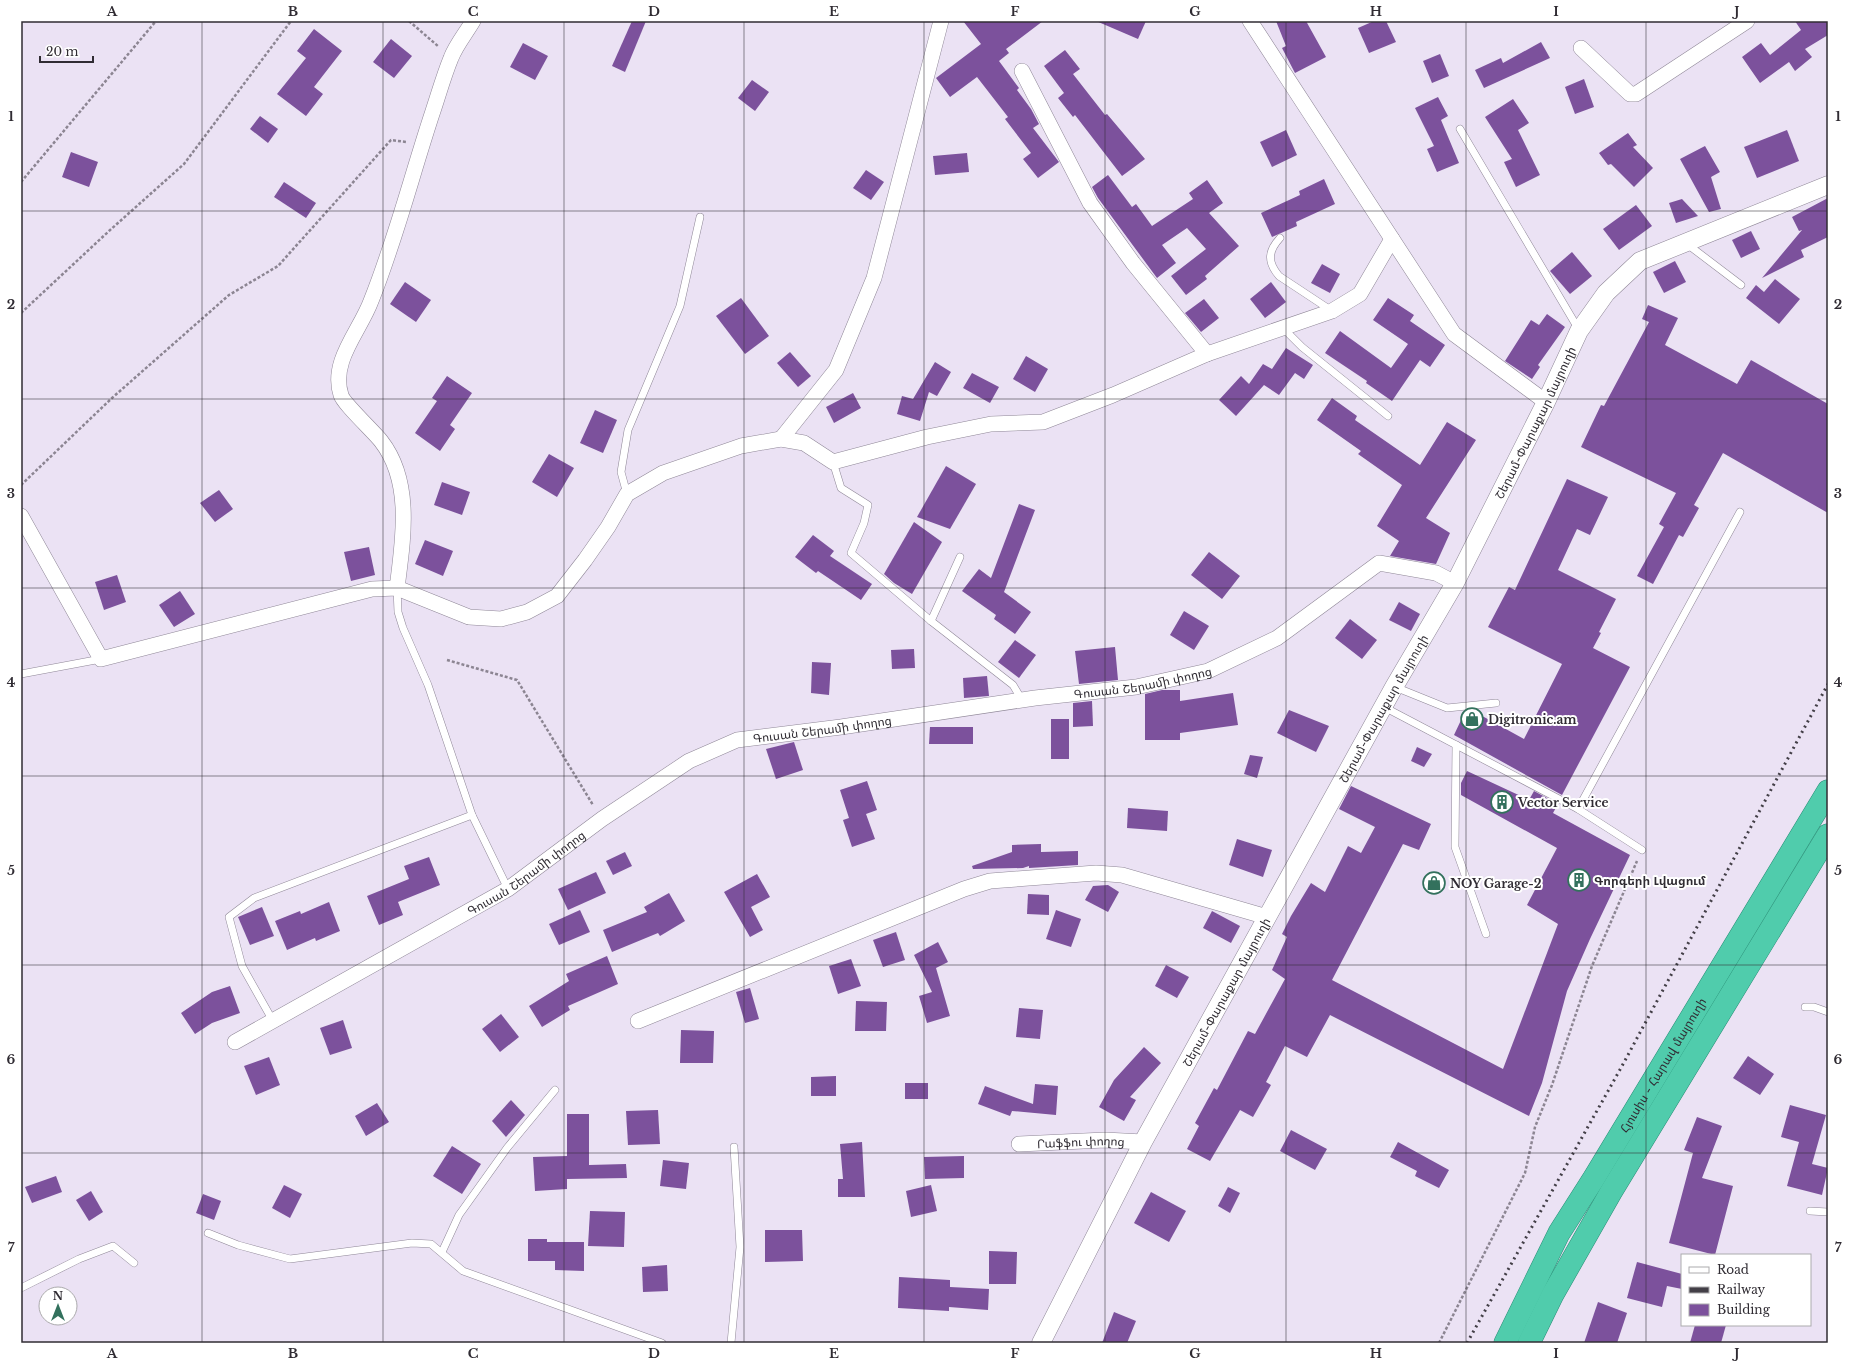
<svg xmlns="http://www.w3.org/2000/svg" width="1849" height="1364" viewBox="0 0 1849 1364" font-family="'Libre Baskerville','Noto Sans Armenian',serif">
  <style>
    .building { fill: #7c519c }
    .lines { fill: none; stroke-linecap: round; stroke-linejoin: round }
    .service-casing { stroke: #8f8797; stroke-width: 8 }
    .minor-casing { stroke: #8f8797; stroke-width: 16 }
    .tertiary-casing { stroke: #8f8797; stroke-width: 19 }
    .trunk-casing { stroke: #298c75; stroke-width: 23 }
    .path { stroke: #8c8592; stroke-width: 2.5; stroke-dasharray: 3 2; stroke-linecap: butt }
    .service { stroke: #fff; stroke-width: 7 }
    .minor { stroke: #fff; stroke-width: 15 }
    .tertiary { stroke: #fff; stroke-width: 18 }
    .trunk { stroke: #50ccac; stroke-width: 22 }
    .rail { stroke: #433f47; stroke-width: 3; stroke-dasharray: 2 4; stroke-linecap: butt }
    .grid { fill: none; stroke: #302c33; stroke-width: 1; stroke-opacity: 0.55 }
    .labels { text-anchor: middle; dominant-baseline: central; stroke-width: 4; stroke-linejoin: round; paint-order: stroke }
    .street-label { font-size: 12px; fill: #302c33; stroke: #fff }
    .poi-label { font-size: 12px; font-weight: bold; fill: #302c33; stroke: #fff; text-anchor: start }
    .neatline { fill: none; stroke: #302c33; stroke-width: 1.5 }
    .grid-label { font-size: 13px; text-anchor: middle; font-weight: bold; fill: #302c33 }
  </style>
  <rect width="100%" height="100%" fill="#ebe2f4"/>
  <g class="building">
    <polygon points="632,21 646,21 625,72 612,66"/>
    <polygon points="963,21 1043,21 1006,49 1009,53 999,61 1019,88 1017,90 1031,109 1039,124 1033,128 1059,162 1038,178 1023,159 1031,153 1005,119 1008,117 977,77 950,97 936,78 981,44"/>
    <polygon points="1096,21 1146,21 1138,39"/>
    <polygon points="1276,21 1306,21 1326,57 1295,73 1282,48 1286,46"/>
    <polygon points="1374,21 1386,21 1396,42 1369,53 1358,28"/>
    <polygon points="1795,21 1828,21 1828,35 1805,49 1812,57 1795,71 1789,62 1760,83 1742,57 1761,43 1770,55 1801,30"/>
    <polygon points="314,29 342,51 314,87 323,94 306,116 277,94 306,58 297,51"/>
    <polygon points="391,39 412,56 394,78 373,62"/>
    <polygon points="1541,42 1550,58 1484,88 1475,70 1501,58 1503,63"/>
    <polygon points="523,43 548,56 535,80 510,67"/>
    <polygon points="1065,50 1080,69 1073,74 1105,115 1107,114 1145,159 1122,176 1075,115 1073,117 1058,98 1064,93 1044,66"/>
    <polygon points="1440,54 1449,76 1432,83 1423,61"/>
    <polygon points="1584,79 1594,107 1575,114 1565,87"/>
    <polygon points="752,80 769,92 755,111 738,98"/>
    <polygon points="1438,97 1448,116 1441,120 1459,163 1437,172 1427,149 1434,146 1415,108"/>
    <polygon points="1513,99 1529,123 1518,130 1540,175 1516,187 1504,162 1512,159 1485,117"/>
    <polygon points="260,116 278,129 268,143 250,129"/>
    <polygon points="1286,130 1297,155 1272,167 1260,142"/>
    <polygon points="1787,130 1799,161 1757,178 1744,147"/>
    <polygon points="1628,133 1637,145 1633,147 1653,168 1634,187 1611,164 1608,165 1599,153"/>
    <polygon points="1705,146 1720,172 1711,177 1721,209 1709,212 1680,159"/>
    <polygon points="71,152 98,162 89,187 62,177"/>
    <polygon points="967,153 969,172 935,175 933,156"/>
    <polygon points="866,170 884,182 871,200 853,188"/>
    <polygon points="1108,175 1132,207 1136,204 1152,226 1193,199 1189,193 1207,180 1223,203 1209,213 1239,246 1205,276 1207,279 1186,295 1171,276 1206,249 1187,228 1162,245 1176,263 1157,278 1098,198 1092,187"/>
    <polygon points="1324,179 1335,204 1296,222 1297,226 1272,237 1261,213 1300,195 1299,191"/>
    <polygon points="284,182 316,203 306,218 274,197"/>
    <polygon points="1828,198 1828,237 1801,250 1804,257 1762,278 1802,230 1799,231 1792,217"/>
    <polygon points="1682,199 1698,216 1676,223 1669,203"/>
    <polygon points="1636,205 1652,226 1619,250 1603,229"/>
    <polygon points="1751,231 1760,249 1741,258 1732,240"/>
    <polygon points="1572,252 1592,276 1570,294 1550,271"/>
    <polygon points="1675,261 1686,282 1664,293 1653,272"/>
    <polygon points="1322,264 1340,274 1330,293 1311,283"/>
    <polygon points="1775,279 1800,299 1779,324 1746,298 1756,285 1764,292"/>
    <polygon points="405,282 431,300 416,322 390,304"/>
    <polygon points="1271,282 1286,302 1265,318 1250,299"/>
    <polygon points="741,298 769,336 745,354 716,316"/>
    <polygon points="1388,298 1414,315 1410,321 1445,345 1430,367 1420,360 1392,401 1366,383 1367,381 1325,353 1340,331 1391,368 1408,344 1373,320"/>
    <polygon points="1204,299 1219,318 1201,332 1185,313"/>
    <polygon points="1648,305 1678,318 1665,345 1737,384 1751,360 1828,404 1828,513 1723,453 1694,505 1699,508 1683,537 1679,535 1653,584 1637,576 1664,527 1659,524 1676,493 1581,447 1601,405 1604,406 1649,322 1642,319"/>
    <polygon points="1547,314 1565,327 1538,365 1540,367 1532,379 1505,361 1531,320 1539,325"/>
    <polygon points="1286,348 1313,365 1304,379 1295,373 1279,395 1264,385 1236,416 1219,400 1241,376 1249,384 1263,364 1272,369"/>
    <polygon points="790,352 811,376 798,387 777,363"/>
    <polygon points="1026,356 1048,369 1035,392 1013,379"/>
    <polygon points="935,362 951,372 937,396 929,392 920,421 897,414 902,396 913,399"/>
    <polygon points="972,373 999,387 990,403 963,388"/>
    <polygon points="447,376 472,393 450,425 455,429 440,451 415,433 437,401 432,398"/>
    <polygon points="853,393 861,408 834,423 826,407"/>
    <polygon points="1332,398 1357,416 1355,420 1420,465 1447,422 1476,440 1426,518 1450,533 1436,564 1390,556 1399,541 1377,526 1402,485 1358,454 1361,451 1317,420"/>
    <polygon points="595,410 617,420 603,453 580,443"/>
    <polygon points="549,454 574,468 557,497 532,482"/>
    <polygon points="946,466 976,484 950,529 917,517"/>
    <polygon points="1567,479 1608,497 1590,535 1577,529 1558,570 1616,599 1599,632 1601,633 1593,648 1630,667 1562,795 1454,735 1462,718 1484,717 1524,739 1562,664 1488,627 1509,587 1515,590"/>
    <polygon points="442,482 470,492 462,515 434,505"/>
    <polygon points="219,490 233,509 215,522 200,503"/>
    <polygon points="1019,504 1035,510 1004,592 1031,612 1015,634 994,619 996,615 962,591 979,569 991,578"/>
    <polygon points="914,522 942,542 912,594 894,583 884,574"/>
    <polygon points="813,535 834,551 830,556 872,584 861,600 818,571 816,573 795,557"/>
    <polygon points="425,540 453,551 443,576 415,564"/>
    <polygon points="369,547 375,575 351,581 344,552"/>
    <polygon points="1209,552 1240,576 1222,599 1191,575"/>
    <polygon points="117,575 126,602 104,610 95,582"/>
    <polygon points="180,591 195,614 174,627 159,605"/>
    <polygon points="1399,602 1420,614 1411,631 1389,620"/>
    <polygon points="1184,611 1209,626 1194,650 1170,635"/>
    <polygon points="1350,619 1377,640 1362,659 1335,638"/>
    <polygon points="1015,640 1036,655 1019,678 998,662"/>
    <polygon points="1115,647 1118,680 1079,684 1075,651"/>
    <polygon points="914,649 915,668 892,669 891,650"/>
    <polygon points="812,662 831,663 829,695 811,693"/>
    <polygon points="987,676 989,696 964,698 963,678"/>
    <polygon points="1162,690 1180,690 1180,701 1233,693 1238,725 1180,733 1180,740 1145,740 1145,694"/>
    <polygon points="1092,701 1093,726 1073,727 1073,703"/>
    <polygon points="1289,710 1329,726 1316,752 1277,733"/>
    <rect x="1051" y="719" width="18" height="40"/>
    <polygon points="930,727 973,727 973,744 929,744"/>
    <polygon points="794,742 803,770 776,779 766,749"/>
    <polygon points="1417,747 1432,754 1424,767 1411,761"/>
    <polygon points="1250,755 1263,757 1257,778 1244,774"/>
    <polygon points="1467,771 1529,800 1534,791 1558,804 1553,813 1630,855 1590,939 1567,991 1542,1083 1529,1116 1330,1015 1307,1057 1285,1046 1266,1082 1271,1085 1253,1117 1240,1110 1210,1161 1187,1149 1199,1126 1195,1123 1214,1088 1217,1090 1248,1031 1255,1034 1285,979 1272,970 1287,937 1282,934 1291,916 1311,883 1325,892 1348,846 1361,853 1375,827 1339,809 1351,786 1431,824 1419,850 1403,844 1332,980 1503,1069 1558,924 1527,905 1557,848 1461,795 1461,783"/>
    <polygon points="867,781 877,810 866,814 875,839 852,847 843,820 849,818 840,790"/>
    <polygon points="1128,808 1168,811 1167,831 1127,828"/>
    <polygon points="1237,839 1272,850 1263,877 1229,865"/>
    <polygon points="1041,844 1041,852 1078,851 1078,865 1029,868 1029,866 1023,868 973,869 972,866 1012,852 1012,845"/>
    <polygon points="625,852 632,866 613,875 606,861"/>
    <polygon points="429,857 440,885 398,902 403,915 379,925 367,896 409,879 404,866"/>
    <polygon points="596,872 606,893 568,910 558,889"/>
    <polygon points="757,874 770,897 751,907 763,930 750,937 724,892"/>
    <polygon points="1108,885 1119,892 1108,912 1085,900 1093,886"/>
    <polygon points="669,893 685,921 660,936 658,933 612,952 603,930 647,912 644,907"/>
    <polygon points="1028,894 1049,895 1049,915 1027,914"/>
    <polygon points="329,902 340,931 316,941 315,938 287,950 275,921 300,911 301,914"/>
    <polygon points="262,907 274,936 250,945 238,917"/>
    <polygon points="580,910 590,932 559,945 549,924"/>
    <polygon points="1056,910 1081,919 1071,947 1046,939"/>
    <polygon points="1212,911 1240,926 1231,943 1203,928"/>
    <polygon points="896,932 905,960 883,967 873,940"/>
    <polygon points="938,942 948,962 936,968 950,1016 927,1023 919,996 932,992 914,955"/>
    <polygon points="607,956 618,984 568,1006 570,1010 542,1027 529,1006 569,981 566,974"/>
    <polygon points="851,959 861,986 838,994 829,966"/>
    <polygon points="1166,965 1189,977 1177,998 1155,986"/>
    <polygon points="230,986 240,1013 212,1023 195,1034 181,1013 212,992"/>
    <polygon points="750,988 759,1019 745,1023 736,992"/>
    <polygon points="856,1001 887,1002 886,1031 855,1031"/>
    <polygon points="1019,1008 1043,1010 1040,1039 1016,1037"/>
    <polygon points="501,1014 519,1037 500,1052 482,1029"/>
    <polygon points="343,1020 352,1048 330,1055 320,1028"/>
    <polygon points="681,1030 714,1031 713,1063 680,1063"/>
    <polygon points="1144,1047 1161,1063 1130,1097 1136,1100 1124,1121 1099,1107 1114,1080"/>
    <polygon points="1748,1056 1774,1074 1760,1095 1733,1078"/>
    <polygon points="269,1057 280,1085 256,1095 244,1066"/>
    <polygon points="836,1076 836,1096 811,1096 811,1077"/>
    <rect x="905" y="1083" width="23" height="16"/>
    <polygon points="1035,1084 1058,1086 1056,1115 1012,1111 1010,1116 978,1104 985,1086 1033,1104"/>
    <polygon points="511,1100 525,1115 506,1137 492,1121"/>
    <polygon points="377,1103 389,1122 366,1136 355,1116"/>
    <polygon points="1790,1105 1826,1115 1812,1164 1828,1168 1822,1195 1787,1186 1799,1142 1781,1137"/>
    <polygon points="658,1110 660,1144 628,1145 626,1111"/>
    <polygon points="567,1114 589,1114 589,1165 626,1164 627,1178 567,1179 567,1189 535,1191 533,1157 567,1156"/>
    <polygon points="1697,1117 1722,1126 1702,1178 1733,1186 1715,1255 1669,1243 1693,1153 1684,1150"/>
    <polygon points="1291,1130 1327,1149 1315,1170 1280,1151"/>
    <polygon points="862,1142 865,1197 838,1197 838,1179 843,1179 840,1144"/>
    <polygon points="1398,1142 1449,1170 1439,1188 1415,1176 1417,1171 1390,1157"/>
    <polygon points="452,1146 481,1164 462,1194 433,1176"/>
    <polygon points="964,1156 964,1178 925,1179 924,1157"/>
    <polygon points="663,1160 689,1163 686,1189 660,1186"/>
    <polygon points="56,1176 62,1192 32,1203 25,1187"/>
    <polygon points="284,1185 302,1194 290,1218 272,1208"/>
    <polygon points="931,1185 937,1211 911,1217 906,1191"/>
    <polygon points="1228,1187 1240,1193 1230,1213 1218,1206"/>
    <polygon points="91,1191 103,1212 89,1221 76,1200"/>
    <polygon points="1151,1192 1186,1211 1169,1242 1134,1223"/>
    <polygon points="203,1194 221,1201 214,1220 196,1213"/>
    <polygon points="590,1211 625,1212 624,1247 588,1246"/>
    <polygon points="765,1230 802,1230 803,1261 765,1262"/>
    <polygon points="528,1239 547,1239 547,1242 584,1242 584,1271 555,1270 555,1261 528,1261"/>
    <polygon points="989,1251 1017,1252 1016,1284 989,1284"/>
    <polygon points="1637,1262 1682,1274 1682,1289 1667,1286 1662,1307 1627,1298"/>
    <polygon points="667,1265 668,1291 643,1292 642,1267"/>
    <polygon points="899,1277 950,1280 950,1287 989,1289 988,1310 949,1307 949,1311 898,1308"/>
    <polygon points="1598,1302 1627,1313 1617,1343 1584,1343"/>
    <polygon points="1114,1312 1136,1321 1127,1343 1102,1343"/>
    <polygon points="1695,1325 1726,1325 1721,1343 1690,1343"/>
  </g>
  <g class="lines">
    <g class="service-casing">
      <g id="service">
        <polyline points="1460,129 1579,330"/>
        <path d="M1280,238C1268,251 1267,262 1279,276L1332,311"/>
        <polyline points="1687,244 1741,285"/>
        <polyline points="1283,328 1302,347 1388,416"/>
        <polyline points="833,462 841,488 868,505 864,523 851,553 931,621 1013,685 1022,700"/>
        <polyline points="627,494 621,472 628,430 680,306 700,217"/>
        <polyline points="397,588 398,612 403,628 428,685 472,815 508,889"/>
        <polyline points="931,621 960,557"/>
        <polyline points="21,674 101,659"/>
        <polyline points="1395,687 1447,708 1496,703"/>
        <polyline points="1384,707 1578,809 1642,850"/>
        <polyline points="1456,745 1455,847 1486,934"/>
        <polyline points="1578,809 1740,512"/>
        <polyline points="1805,1007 1814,1007 1828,1012"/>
        <polyline points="273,1021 242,966 229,917 254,898 472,815"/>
        <polyline points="1810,1211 1828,1212"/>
        <polyline points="208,1233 238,1245 290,1259 412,1243 431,1244 463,1271 662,1343"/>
        <polyline points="442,1252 459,1215 507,1148 555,1090"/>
        <polyline points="21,1288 79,1259 113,1246 134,1263"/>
        <polyline points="731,1343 740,1247 734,1147"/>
      </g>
    </g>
    <g class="minor-casing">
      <g id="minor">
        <polyline points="1250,21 1454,334 1546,402"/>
        <polyline points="1581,48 1630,94 1636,94 1747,21"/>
        <polyline points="1022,71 1090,203 1133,263 1207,354"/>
        <polyline points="781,439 836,370 874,278 941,21"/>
        <polyline points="21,516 101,659 372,589 397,588 469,617 501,619 527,612 557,596 585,560 608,527 627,494 663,473 741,446 781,439 804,443 833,462 927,437 991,424 1043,422 1113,395 1207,354 1332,311 1360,294 1392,239"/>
        <path d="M397,588C403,540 413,482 381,441C374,432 343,403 341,395C330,361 360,331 371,301C396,239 412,174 433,111C439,93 444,75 451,58C456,45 466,33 473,21"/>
        <polyline points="638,1021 964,889 990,881 1096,873 1122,875 1267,917"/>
        <path id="s1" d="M235,1042L508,889L602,819L689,761L737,740L841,727L1035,698L1136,687L1208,671L1277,638L1379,563L1436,573L1455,583"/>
        <path id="s2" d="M1019,1144L1105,1140L1143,1142"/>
      </g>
    </g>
    <g class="tertiary-casing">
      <g id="tertiary">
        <path id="s3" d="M1041,1343L1143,1142L1394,687L1455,583L1546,402L1579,331L1606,293L1640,261L1828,185"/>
      </g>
    </g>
    <g class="trunk-casing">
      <g id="trunk">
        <path id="s4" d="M1505,1343L1559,1233L1594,1178L1828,791"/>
        <polyline points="1529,1343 1553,1294 1611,1192 1828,835"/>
      </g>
    </g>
    <g class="path">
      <polyline points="409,21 439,47"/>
      <polyline points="21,182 156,21"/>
      <polyline points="21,313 109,231 184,164 291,21"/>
      <polyline points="21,485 112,398 229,295 278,266 391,140 406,142"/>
      <polyline points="447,660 517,680 593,805"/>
      <polyline points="1439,1343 1525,1173 1535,1127 1552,1085 1592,966 1637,861"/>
    </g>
    <use href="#service" class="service"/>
    <use href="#minor" class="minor"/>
    <use href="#tertiary" class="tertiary"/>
    <use href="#trunk" class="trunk"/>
    <polyline class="rail" points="1467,1343 1622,1066 1828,684"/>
  </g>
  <path class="grid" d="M202,21V1343M383,21V1343M564,21V1343M744,21V1343M924,21V1343M1105,21V1343M1286,21V1343M1466,21V1343M1646,21V1343M21,211H1828M21,399H1828M21,588H1828M21,776H1828M21,965H1828M21,1153H1828"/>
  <defs>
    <g id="shop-ring" transform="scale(1.15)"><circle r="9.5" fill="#fff" stroke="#33715d" stroke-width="1.5"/><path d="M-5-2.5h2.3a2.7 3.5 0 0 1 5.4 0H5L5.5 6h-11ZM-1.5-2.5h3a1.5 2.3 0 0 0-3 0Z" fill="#33715d"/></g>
    <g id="building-ring" transform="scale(1.15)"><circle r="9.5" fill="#fff" stroke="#33715d" stroke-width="1.5"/><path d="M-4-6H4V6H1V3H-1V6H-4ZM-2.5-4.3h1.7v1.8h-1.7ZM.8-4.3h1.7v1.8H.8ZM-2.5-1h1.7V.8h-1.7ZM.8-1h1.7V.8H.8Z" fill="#33715d"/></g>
  </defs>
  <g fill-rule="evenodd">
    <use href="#shop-ring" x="1472" y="719"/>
    <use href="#building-ring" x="1502" y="802"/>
    <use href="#building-ring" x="1579" y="880"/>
    <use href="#shop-ring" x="1434" y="883"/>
  </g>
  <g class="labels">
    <g class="street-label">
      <text stroke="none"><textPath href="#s3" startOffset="1045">Շերամ-Փարաքար մայրուղի</textPath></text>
      <text stroke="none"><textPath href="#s1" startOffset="997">Գուսան Շերամի փողոց</textPath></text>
      <text stroke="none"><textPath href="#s3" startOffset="721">Շերամ-Փարաքար մայրուղի</textPath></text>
      <text stroke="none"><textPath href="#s1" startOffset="673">Գուսան Շերամի փողոց</textPath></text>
      <text stroke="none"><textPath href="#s1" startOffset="337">Գուսան Շերամի փողոց</textPath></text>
      <text stroke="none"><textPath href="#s3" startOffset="397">Շերամ-Փարաքար մայրուղի</textPath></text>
      <text stroke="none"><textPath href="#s4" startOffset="320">Հյուսիս - Հարավ մայրուղի</textPath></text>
      <text stroke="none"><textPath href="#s2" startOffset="62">Րաֆֆու փողոց</textPath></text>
    </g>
    <g class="poi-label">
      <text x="1488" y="719">Digitronic.am</text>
      <text x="1518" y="802">Vector Service</text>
      <text x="1594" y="880">Գորգերի Լվացում</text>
      <text x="1450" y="883">NOY Garage-2</text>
    </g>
  </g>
  <rect width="1849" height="1364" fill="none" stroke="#ffffff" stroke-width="44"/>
  <rect x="1681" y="1254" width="130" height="72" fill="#ffffff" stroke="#acabad"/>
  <rect x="1689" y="1267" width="20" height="6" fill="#ffffff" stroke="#acabad"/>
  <text x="1717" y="1274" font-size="12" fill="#302c33">Road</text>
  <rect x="1689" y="1287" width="20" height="6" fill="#433f47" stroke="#acabad"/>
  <text x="1717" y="1294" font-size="12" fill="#302c33">Railway</text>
  <rect x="1689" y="1304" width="20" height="12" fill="#7c519c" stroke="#acabad"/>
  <text x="1717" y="1314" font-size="12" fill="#302c33">Building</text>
  <g transform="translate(58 1306)"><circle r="19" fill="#ffffff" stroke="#acabad"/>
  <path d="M0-3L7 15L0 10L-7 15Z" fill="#33715d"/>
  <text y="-6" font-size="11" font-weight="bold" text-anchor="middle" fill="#302c33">N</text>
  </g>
  <path d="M40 56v6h53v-6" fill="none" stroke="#302c33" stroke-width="2"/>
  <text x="46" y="56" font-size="12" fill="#302c33" stroke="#ffffff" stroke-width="3" paint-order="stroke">20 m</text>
  <rect x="22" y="22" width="1805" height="1320" class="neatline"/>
  <g class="grid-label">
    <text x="112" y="16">A</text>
    <text x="293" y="16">B</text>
    <text x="473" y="16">C</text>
    <text x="654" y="16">D</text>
    <text x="834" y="16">E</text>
    <text x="1015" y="16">F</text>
    <text x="1195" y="16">G</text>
    <text x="1376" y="16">H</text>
    <text x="1556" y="16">I</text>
    <text x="1737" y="16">J</text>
    <text x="11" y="121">1</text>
    <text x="1838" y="121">1</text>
    <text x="11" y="309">2</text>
    <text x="1838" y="309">2</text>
    <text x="11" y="498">3</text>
    <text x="1838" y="498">3</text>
    <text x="11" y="687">4</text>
    <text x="1838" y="687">4</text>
    <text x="11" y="875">5</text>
    <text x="1838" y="875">5</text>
    <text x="11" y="1064">6</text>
    <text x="1838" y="1064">6</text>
    <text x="11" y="1252">7</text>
    <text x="1838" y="1252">7</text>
    <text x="112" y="1358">A</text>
    <text x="293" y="1358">B</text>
    <text x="473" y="1358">C</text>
    <text x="654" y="1358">D</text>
    <text x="834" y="1358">E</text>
    <text x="1015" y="1358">F</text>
    <text x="1195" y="1358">G</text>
    <text x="1376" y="1358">H</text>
    <text x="1556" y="1358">I</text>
    <text x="1737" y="1358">J</text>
  </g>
</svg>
